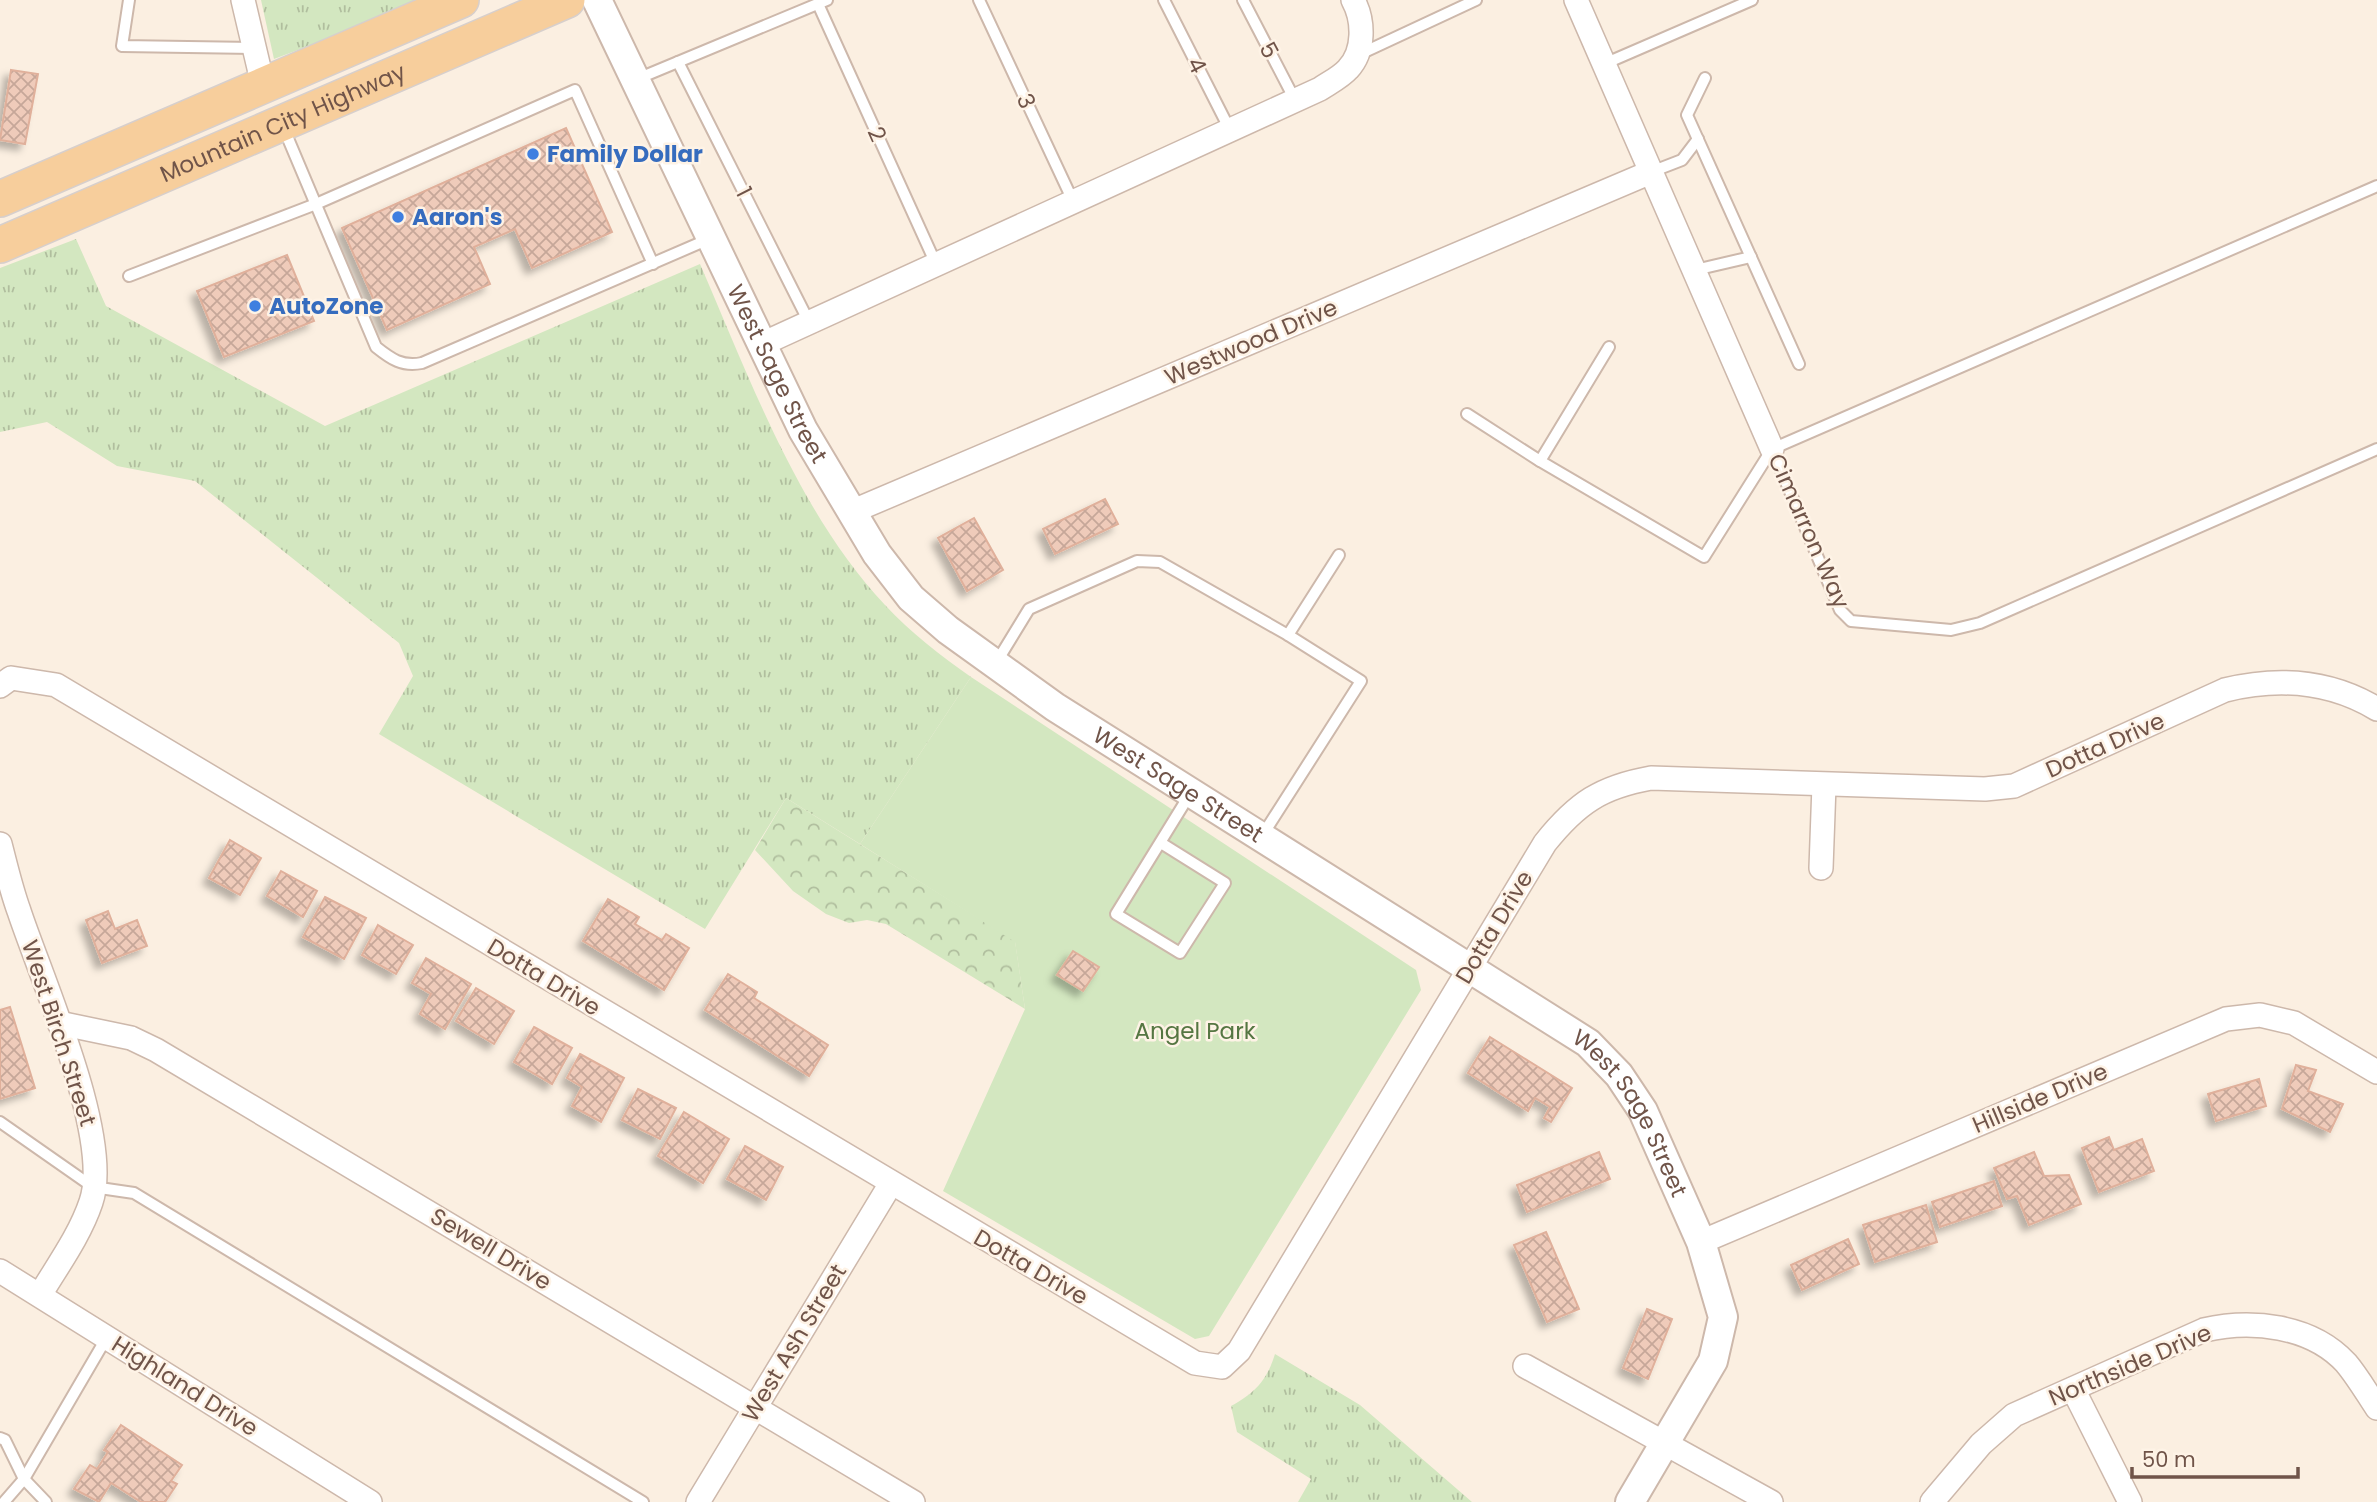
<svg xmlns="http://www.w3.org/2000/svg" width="2377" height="1502" viewBox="0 0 2377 1502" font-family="Poppins,sans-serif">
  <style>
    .grass { fill: url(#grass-tufts) }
    .forest { fill: url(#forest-crowns) }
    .park { fill: #d3e7c0 }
    .building { fill: url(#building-cross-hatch); stroke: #e0b09b; stroke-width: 2; filter: url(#shadow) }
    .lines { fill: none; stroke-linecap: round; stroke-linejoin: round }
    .service-casing { stroke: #cdb8ab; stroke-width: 14 }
    .minor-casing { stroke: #cdb8ab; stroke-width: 26 }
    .tertiary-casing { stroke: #cdb8ab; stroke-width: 32 }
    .primary-casing { stroke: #d7cfcc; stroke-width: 38 }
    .service { stroke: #fff; stroke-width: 10 }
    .minor { stroke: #fff; stroke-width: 23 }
    .tertiary { stroke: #fff; stroke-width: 28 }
    .primary { stroke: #f7ce9c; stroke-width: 35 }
    .shop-dot { fill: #3f7fe0; stroke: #fef3e6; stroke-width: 2.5 }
    .labels { text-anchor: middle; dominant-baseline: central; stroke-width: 5; stroke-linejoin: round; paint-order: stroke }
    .street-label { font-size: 23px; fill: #705449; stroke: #fef3e6 }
    .shop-label { font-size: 23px; font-weight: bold; fill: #366cbe; stroke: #fef3e6; text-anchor: start }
    .park-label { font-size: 23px; fill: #557642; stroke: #fef3e6 }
  </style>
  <defs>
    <pattern id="grass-tufts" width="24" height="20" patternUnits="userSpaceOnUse" patternTransform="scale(1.75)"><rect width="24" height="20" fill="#d3e7c0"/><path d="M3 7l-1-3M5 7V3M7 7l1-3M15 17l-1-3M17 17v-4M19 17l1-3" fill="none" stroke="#b0be9e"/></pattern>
    <pattern id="forest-crowns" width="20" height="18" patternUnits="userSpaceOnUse" patternTransform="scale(1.75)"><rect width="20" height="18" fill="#d3e7c0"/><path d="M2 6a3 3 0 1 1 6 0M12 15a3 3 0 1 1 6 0" fill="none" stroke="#b0be9e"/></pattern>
    <pattern id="building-cross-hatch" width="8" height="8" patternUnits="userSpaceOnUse" patternTransform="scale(1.75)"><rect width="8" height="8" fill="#efcbba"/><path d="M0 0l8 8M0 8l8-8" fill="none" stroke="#c6a799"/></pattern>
    <filter id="shadow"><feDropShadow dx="-6" dy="6" stdDeviation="3.5" flood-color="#0004"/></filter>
  </defs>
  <rect width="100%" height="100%" fill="#fbefe1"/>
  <g class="grass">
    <polygon points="261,0 422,0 423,3 274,59"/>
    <path d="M76,239L106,306L325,426L700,264C749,377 799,514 885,605C911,633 940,655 971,677L860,844L786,798L705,929L379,734L413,676L399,643L195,481L117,466L47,422L0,432V268Z"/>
    <path d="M1275,1354L1360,1405L1472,1502H1298L1311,1479L1237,1432L1231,1406C1255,1393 1267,1380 1275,1354Z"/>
  </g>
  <polygon class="forest" points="786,798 1015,941 1025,1009 886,924 867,920 849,923 826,914 793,891 755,850"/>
  <polygon class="park" points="971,677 1416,970 1421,990 1209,1336 1195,1339 943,1191 1025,1009 1015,942 860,844"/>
  <g class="building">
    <polygon points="11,70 38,74 25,144 0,140"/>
    <polygon points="566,128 612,232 532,268 515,229 474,247 490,284 387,330 342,228"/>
    <polygon points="287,255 314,321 224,357 197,291"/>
    <polygon points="1105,499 1118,524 1055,554 1043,529"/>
    <polygon points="974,518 1003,570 967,591 938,538"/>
    <polygon points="230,840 261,858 240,895 209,878"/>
    <polygon points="281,871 317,891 303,917 267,896"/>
    <polygon points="325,897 366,918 344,959 303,937"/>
    <polygon points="608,899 639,917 635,924 662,940 666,934 689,948 664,990 583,941"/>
    <polygon points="108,911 115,929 137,920 147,946 102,963 86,920"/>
    <polygon points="378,925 413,945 396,974 362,955"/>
    <polygon points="1073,951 1099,967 1083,991 1057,975"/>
    <polygon points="426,958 471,984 445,1029 420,1014 431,994 412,983"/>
    <polygon points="728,974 757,992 754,998 828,1045 809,1076 705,1010"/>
    <polygon points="476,988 514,1011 494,1044 456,1021"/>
    <polygon points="10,1007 35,1088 0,1099 0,1010"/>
    <polygon points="534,1027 572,1048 552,1084 514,1062"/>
    <polygon points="1490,1037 1572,1088 1551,1122 1544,1118 1550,1107 1535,1098 1528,1111 1468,1073"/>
    <polygon points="580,1054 624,1078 601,1122 572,1106 582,1087 567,1078"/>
    <polygon points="2296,1065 2316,1070 2308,1091 2343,1104 2330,1132 2282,1109"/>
    <polygon points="2259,1079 2266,1106 2216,1121 2208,1094"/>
    <polygon points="638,1089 676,1108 660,1139 622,1120"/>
    <polygon points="684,1112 729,1139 703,1183 658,1156"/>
    <polygon points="2109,1137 2114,1150 2142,1139 2154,1171 2099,1192 2082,1148"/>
    <polygon points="745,1146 783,1167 766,1200 727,1179"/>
    <polygon points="1599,1152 1610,1179 1527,1212 1517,1185"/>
    <polygon points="2034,1152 2044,1176 2069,1175 2081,1204 2029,1225 2017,1196 2007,1199 1994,1168"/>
    <polygon points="1994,1181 2002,1206 1940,1227 1932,1202"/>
    <polygon points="1926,1205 1937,1242 1875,1262 1863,1225"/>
    <polygon points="1546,1232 1579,1309 1547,1322 1514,1245"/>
    <polygon points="1848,1239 1859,1264 1802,1290 1791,1265"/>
    <polygon points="1647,1309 1672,1319 1648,1379 1623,1368"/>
    <polygon points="121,1425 182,1465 171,1481 177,1484 165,1502 141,1502 111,1483 99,1502 74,1489 90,1465 97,1469 108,1452 104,1450"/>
  </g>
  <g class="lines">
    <g class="service-casing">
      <g id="service">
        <polyline points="129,0 122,46 254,48"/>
        <polyline points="979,0 1073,201"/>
        <polyline points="1164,0 1230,130"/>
        <polyline points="1243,0 1295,100"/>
        <polyline points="818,4 936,264"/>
        <polyline points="1358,55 1476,0"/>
        <polyline points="678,62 809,322"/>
        <polyline points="1604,64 1752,0"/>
        <polyline points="1705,78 1687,115 1799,364"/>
        <polyline points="637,79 827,0"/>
        <path d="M284,129L376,347C391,359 402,367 422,363L709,239"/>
        <polyline points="1651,172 1682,160 1698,139"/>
        <polyline points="1695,270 1751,257"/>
        <polyline points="129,276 316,204 575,90 653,264"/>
        <polyline points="1467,414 1540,461 1609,347"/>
        <polyline points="1772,449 1840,610 1851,621 1951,630 1980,623 2377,449"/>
        <polyline points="1540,461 1704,557 1772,449 2377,186"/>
        <polyline points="1288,635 1339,555"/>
        <polyline points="996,663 1029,609 1137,561 1160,562 1288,635 1361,681 1262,836"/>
        <polyline points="1161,843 1225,883 1180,953 1116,914 1190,794"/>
        <polyline points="0,1122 93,1187 134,1193 643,1502"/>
        <polyline points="0,1438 5,1440 24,1479 46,1502"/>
        <polyline points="4,1502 24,1479 107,1337"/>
      </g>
    </g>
    <g class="minor-casing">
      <g id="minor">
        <polyline points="243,0 263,85"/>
        <polyline points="1576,0 1772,449"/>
        <path d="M760,345L1320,89C1329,83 1341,77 1348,69C1365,51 1364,20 1353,0"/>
        <polyline points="851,512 1651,172"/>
        <path d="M0,686L11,678L56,685L1195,1363L1222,1367L1239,1351L1545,843C1577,803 1601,787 1651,778L1985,789L2014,786L2225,690C2278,677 2329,680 2377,709"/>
        <path d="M0,844C6,867 11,889 19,911C41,978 113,1138 91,1202C80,1235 58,1265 40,1295"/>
        <polyline points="1821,868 1824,785"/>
        <polyline points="59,1023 131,1038 156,1050 913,1502"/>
        <polyline points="1701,1242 2226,1019 2260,1015 2294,1023 2377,1072"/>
        <polyline points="0,1271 370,1502"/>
        <polyline points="1525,1366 1771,1502"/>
        <polyline points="2073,1389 2130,1502"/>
        <polyline points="698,1502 890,1185"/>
        <path d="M1932,1502L1981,1444L2014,1415L2204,1330C2251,1319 2311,1325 2346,1363C2357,1376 2367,1393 2377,1408"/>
      </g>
    </g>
    <g class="tertiary-casing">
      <g id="tertiary">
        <path id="s1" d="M597,0L803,430L877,554L911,598L948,630L1055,707L1588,1043L1619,1075L1643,1111L1701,1242L1723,1317L1713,1361L1630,1502"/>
      </g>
    </g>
    <g class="primary-casing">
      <g id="primary">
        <polyline points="0,199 461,0"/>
        <path id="s2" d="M0,245L567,0"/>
      </g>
    </g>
    <use href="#service" class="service"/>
    <use href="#minor" class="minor"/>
    <use href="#tertiary" class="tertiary"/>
    <use href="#primary" class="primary"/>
  </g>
  <g class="shop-dot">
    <circle cx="533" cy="154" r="7"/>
    <circle cx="398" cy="217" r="7"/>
    <circle cx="255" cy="306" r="7"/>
  </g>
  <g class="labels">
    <g class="street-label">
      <text transform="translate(1269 50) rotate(62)">5</text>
      <text transform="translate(1197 65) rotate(63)">4</text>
      <text transform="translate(1026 101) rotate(65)">3</text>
      <text stroke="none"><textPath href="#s2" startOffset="308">Mountain City Highway</textPath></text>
      <text transform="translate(877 134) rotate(66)">2</text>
      <text transform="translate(744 192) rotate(63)">1</text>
      <text transform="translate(1251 342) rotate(-23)">Westwood Drive</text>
      <text stroke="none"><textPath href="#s1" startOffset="415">West Sage Street</textPath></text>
      <text transform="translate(1809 531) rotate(66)">Cimarron Way</text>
      <text transform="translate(2105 745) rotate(-24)">Dotta Drive</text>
      <text stroke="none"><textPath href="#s1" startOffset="1003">West Sage Street</textPath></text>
      <text transform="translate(1494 927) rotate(-59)">Dotta Drive</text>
      <text transform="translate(544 977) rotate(31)">Dotta Drive</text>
      <text transform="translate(59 1033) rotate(72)">West Birch Street</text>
      <text transform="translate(2040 1098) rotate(-23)">Hillside Drive</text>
      <text stroke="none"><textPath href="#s1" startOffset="1570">West Sage Street</textPath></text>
      <text transform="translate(491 1249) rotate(31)">Sewell Drive</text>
      <text transform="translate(1031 1267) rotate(30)">Dotta Drive</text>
      <text transform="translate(794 1343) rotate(-59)">West Ash Street</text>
      <text transform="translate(2130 1365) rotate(-23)">Northside Drive</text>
      <text transform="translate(185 1386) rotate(32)">Highland Drive</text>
    </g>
    <g class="shop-label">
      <text x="547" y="154">Family Dollar</text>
      <text x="412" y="217">Aaron's</text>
      <text x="269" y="306">AutoZone</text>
    </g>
    <g class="park-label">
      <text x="1195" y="1031">Angel Park</text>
    </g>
  </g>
  <path d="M2132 1467v10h166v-10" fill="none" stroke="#705449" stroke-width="3.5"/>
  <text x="2142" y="1467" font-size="21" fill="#705449" stroke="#fef3e6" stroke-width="5" paint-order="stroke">50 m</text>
</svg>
